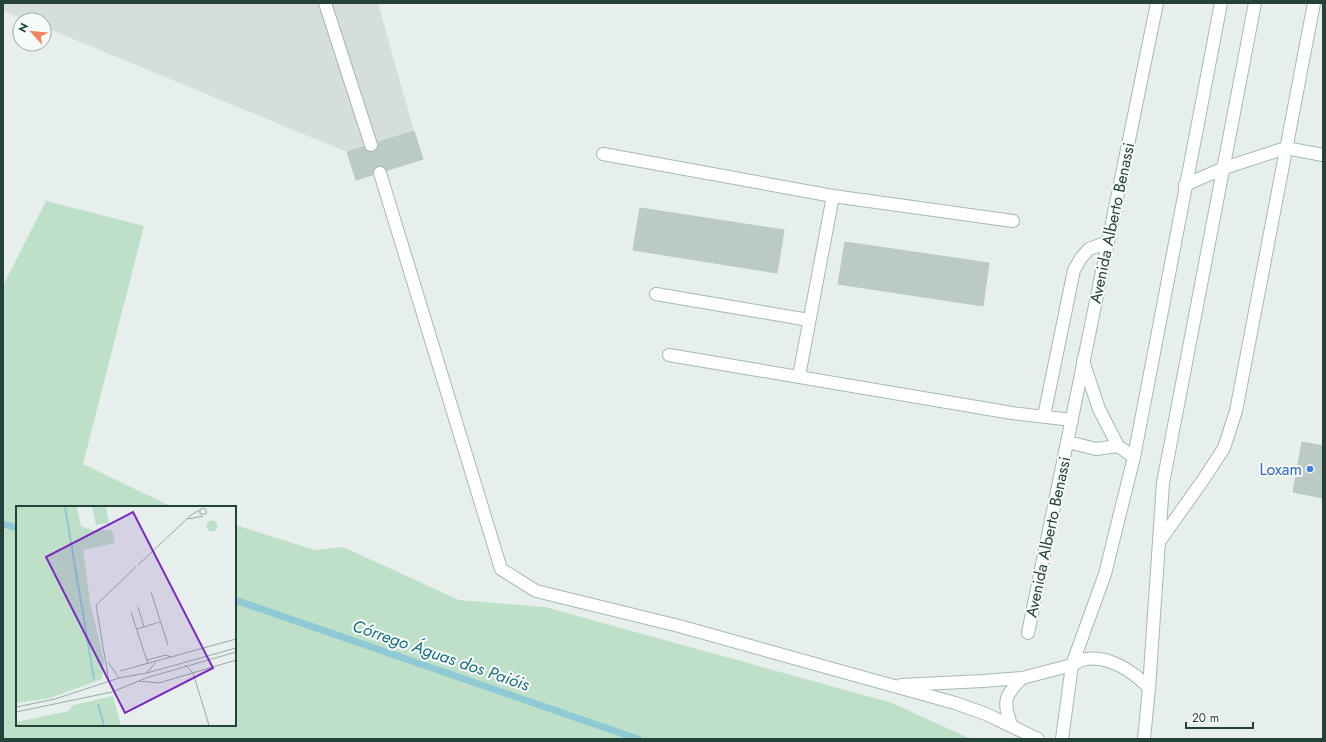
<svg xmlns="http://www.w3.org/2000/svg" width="1326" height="742" viewBox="0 0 1326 742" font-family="Jost,sans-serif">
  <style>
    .built { fill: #d4dfda }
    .green { fill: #bfe0c8 }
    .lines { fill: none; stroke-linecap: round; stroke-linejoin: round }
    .stream { stroke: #8ec9d4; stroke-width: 7 }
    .building { fill: #bbcac4; stroke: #b8c9c2 }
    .lane-casing { stroke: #a8b8b2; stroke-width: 14 }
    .street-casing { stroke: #a8b8b2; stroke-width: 14 }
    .secondary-casing { stroke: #a4bbb3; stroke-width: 14 }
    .lane { stroke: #fff; stroke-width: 12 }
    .street { stroke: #fff; stroke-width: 12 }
    .secondary { stroke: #fff; stroke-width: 12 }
    .shop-dot { fill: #3f7fe0; stroke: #f7fbf9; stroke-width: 1.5 }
    .labels { text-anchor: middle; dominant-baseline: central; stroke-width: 4; stroke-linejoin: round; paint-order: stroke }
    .street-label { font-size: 16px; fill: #24423a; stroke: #f7fbf9 }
    .shop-label { font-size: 16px; fill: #366cbe; stroke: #f7fbf9; text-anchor: end }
    .water-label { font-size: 17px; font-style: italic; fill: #1c6f80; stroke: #f7fbf9 }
    .inset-river { fill: none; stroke: #8ec9d4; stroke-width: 2 }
    .inset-road { fill: none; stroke: #98aaa4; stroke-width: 1 }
    .view { fill: #7b2cbf; fill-opacity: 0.15; stroke: #7b2cbf; stroke-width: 2 }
    .inset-edge { fill: none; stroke: #24423a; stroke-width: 2 }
  </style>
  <rect width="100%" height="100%" fill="#e6efeb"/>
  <polygon class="built" points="3,3 378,3 414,131 347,152 44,27 44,20 26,20 3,11"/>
  <polygon class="green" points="46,201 144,226 83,464 166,504 174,507 17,507 17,725 235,725 235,525 315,550 343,547 459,600 545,607 892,703 971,739 3,739 3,286"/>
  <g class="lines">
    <g class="stream">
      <polyline points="3,524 17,528"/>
      <polyline points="235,600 638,739"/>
    </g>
  </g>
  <g class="building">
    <polygon points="414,131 423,159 356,180 347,152"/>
    <polygon points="640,208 784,230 777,273 633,250"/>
    <polygon points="845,242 989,263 983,306 838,284"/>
    <polygon points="1302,442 1323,446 1323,498 1293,492"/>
  </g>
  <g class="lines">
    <g class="lane-casing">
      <g id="lane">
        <polyline points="325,3 371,145"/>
        <polyline points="380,173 501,569 536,591 679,626 955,703 986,714 1038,739"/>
        <polyline points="901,685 983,681 1022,678 1072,665"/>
        <path d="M1011,725C1003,701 1004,696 1022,678"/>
      </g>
    </g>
    <g class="street-casing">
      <g id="street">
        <polyline points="603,154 833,196 1013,221"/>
        <polyline points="656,294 809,320"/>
        <polyline points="669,355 1012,413 1072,420"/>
        <polyline points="799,376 833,196"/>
        <polyline points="1044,416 1074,270 1081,258 1089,249 1108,242"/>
        <polyline points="1068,442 1096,449 1118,446"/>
        <polyline points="1159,542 1203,480 1224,448 1236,411 1314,3"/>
        <polyline points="1028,633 1157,3"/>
      </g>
    </g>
    <g class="secondary-casing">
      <g id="secondary">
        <polyline points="1185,185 1224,168 1286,148 1323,155"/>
        <polyline points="1083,361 1099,409 1118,446 1134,457"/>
        <path d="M1072,665C1076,663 1081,660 1086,659C1109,655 1134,672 1149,688"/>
        <polyline points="1062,739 1072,665 1105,574 1134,457 1221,3"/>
        <polyline points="1144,739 1149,688 1163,483 1255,3"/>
      </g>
    </g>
    <use href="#lane" class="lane"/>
    <use href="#street" class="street"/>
    <use href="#secondary" class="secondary"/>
  </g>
  <circle class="shop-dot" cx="1310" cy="469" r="4"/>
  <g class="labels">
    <g class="street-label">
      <text transform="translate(1112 223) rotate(-78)">Avenida Alberto Benassi</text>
      <text transform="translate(1048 537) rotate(-78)">Avenida Alberto Benassi</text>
    </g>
    <g class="shop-label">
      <text x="1302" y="469">Loxam</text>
    </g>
    <g class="water-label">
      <text transform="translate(441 655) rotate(19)">Córrego Águas dos Paióis</text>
    </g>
  </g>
  <g transform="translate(16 506)">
    <rect width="220" height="220" fill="#e6efeb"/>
    <path d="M0,1H61L65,20L76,24H96L99,37L67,44L74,96L88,154L86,173L34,192L0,197ZM76,1H90L93,17L80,19ZM190.5 20a5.5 5.5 0 1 1 11 0a5.5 5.5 0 1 1-11 0ZM97,190L105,219H0V216L53,205L57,199Z" fill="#bfe0c8"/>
    <path class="inset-river" d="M49,1L78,173M82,198L88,219"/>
    <path class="inset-road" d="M172,13L187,10M122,59L175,9L187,2L190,4V8H184V4M135,86L152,139M122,101L128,121M115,106L132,158M121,123L144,116M131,154L150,149L155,151M92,156L103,172M169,159L177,167L193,219M104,165L220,133M131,167L140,156M123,175L143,177L220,154M93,176L80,99L120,61M0,201L39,193L103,172L131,167L220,142M0,206L96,186L130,172L220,146"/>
    <path class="view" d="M117,6L197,162L109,207L30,51Z"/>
    <rect width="220" height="220" class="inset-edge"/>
  </g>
  <rect width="1326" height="742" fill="none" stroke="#24423a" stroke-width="8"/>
  <g transform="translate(32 32) rotate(297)"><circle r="19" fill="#f7fbf9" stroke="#a3b1ad"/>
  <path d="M0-3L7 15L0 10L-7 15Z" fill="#f4845f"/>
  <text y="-6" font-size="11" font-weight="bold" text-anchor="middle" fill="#24423a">N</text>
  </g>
  <path d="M1186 722v6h67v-6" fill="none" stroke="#24423a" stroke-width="2"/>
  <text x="1192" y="722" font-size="12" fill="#24423a" stroke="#f7fbf9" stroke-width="3" paint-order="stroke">20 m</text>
</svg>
